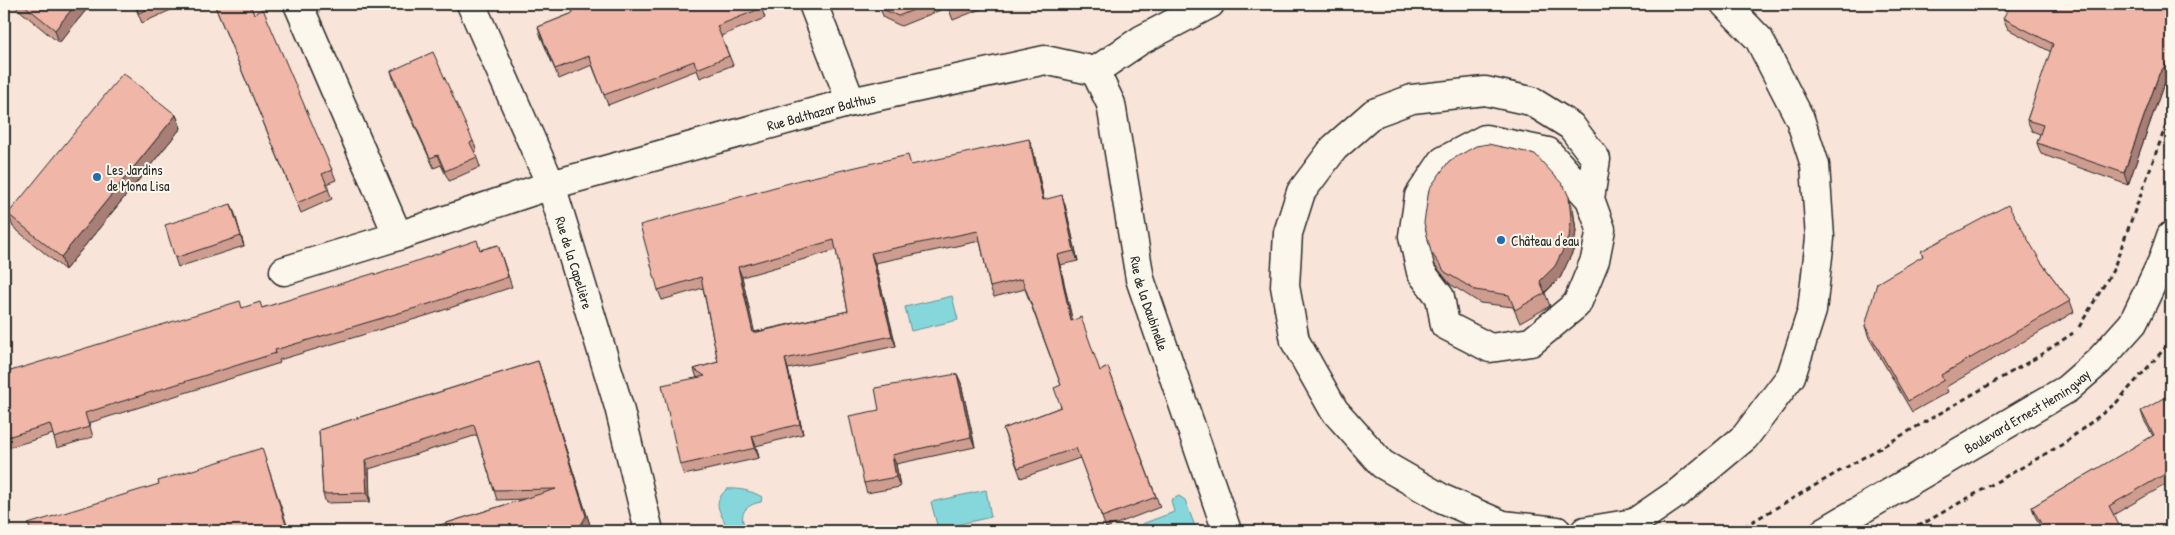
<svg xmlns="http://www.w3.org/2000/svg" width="2175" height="535" viewBox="0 0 2175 535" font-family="'Patrick Hand',sans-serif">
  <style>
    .water { fill: #86d7dc; stroke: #629295 }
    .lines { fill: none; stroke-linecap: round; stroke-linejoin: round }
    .minor-casing { stroke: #2b2b2b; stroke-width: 31 }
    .path { stroke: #2b2b2b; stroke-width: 3; stroke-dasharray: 5 4; stroke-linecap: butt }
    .minor { stroke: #fbf7ec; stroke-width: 28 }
    .wall { fill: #ce9d90; stroke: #2b2b2b; fill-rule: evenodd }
    .shaded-wall { fill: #a87f76; stroke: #2b2b2b }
    .building { fill: #f0b6a8; stroke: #2b2b2b; fill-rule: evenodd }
    .poi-dot { fill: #1f6fb2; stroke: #fbf7ec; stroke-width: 2 }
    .labels { text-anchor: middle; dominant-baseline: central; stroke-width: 4; stroke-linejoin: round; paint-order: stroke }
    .street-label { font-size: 14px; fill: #2b2b2b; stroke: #fbf7ec }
    .poi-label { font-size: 14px; fill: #2b2b2b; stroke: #fbf7ec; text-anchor: start }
  </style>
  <rect width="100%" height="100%" fill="#f8e4d8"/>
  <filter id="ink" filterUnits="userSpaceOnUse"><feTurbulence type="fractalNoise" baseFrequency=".02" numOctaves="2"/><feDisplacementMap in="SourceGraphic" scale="10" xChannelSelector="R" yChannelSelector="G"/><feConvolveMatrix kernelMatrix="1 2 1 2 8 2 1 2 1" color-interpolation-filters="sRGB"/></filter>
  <g filter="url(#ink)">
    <g class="water">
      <polygon points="952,296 958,320 911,331 905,307"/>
      <path d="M727,489C739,488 752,491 762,497L761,502C744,505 738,515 746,529L758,531H722L726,525C719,509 712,503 727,489Z"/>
      <polygon points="986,490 991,517 938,529 931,502"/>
      <polygon points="1179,496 1185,500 1196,529 1191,531 1145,531 1142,524 1174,512 1171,500"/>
    </g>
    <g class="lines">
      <g class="minor-casing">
        <g id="minor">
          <path id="s1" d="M298,4L398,236L551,185L851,102L1045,60L1095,71"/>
          <path id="s2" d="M471,4L551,185L619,407L649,531"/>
          <polyline points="813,4 851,102"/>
          <path id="s3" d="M1095,71L1111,104L1140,279L1227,531"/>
          <polyline points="1095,71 1141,40 1210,4"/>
          <polyline points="284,271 398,236"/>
          <polyline points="1557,531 1503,525 1443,499 1382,464 1334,410 1295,341 1285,286 1288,233 1301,192 1334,148 1374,113 1412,99 1485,91 1531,101 1571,126 1596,159 1590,199 1601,229 1595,260 1577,304 1531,342 1490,348 1445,325 1440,297 1421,272 1413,236 1419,196 1443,161 1485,139 1548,152 1590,199"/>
          <polyline points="1585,531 1634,523 1679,492 1745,437 1791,376 1812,311 1820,238 1815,165 1800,119 1759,39 1725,4"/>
          <path id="s4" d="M1825,531L2067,389L2099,361L2133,323L2162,262L2171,236"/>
        </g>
      </g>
      <g class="path">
        <polyline points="2079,327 2113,270 2171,112"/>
        <polyline points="1736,531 2034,359 2073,333"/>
        <polyline points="1910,531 2063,444 2116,403 2166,347 2171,338"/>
      </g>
      <use href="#minor" class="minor"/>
    </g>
    <g class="wall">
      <polygon points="12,4 91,4 59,43"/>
      <polygon points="134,4 174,4 171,5 173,9 142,23"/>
      <polygon points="214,4 249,4 332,170 336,180 326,184 332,199 301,213"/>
      <polygon points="351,4 358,4 352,6"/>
      <polygon points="569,4 760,4 765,18 721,36 733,65 700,78 697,70 608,105 592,65 559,79 541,37 538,27 573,13"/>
      <polygon points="878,4 993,4 953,20 948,7 901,26 884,18"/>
      <polygon points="2003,18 2163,86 2128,185 2041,154 2037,143 2040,134 2032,131 2027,120 2051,52 2008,29"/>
      <polygon points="391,71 473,141 477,151 475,152 480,167 449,181 441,165 434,168 394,81"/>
      <polygon points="176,115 181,128 65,270 13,227 8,214"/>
      <path d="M1033,149L1044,200L1065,205L1078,261L1060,265L1072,320L1100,371L1108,367L1160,507L1106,528L1080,458L1021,478L1003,429L1061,407V385L1025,289L994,297L990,287L980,241L875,263L896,346L788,369L803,434L756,446L759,458L684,475L680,465L697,378L694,369L718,362L703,288L662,300L658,290L912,165ZM836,250L848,311L754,332L742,277Z"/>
      <polygon points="231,204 244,246 178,267 175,258"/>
      <polygon points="1573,209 1576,231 1573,251 1560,278 1545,293 1550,306 1520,323 1513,307 1480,303 1450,284 1435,265 1431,252"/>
      <polygon points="498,245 512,287 432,314 279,360 280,363 89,423 93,437 57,448 53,434 4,449 4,373 243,308 262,308 376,275 480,250"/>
      <polygon points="1921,251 2041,262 2070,301 2074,312 1946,387 1948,392 1912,412 1869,338 1865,326 1923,256"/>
      <polygon points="538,361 590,525 586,531 421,531 524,499 497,500 477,435 369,469 370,502 326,503 323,494 319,430"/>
      <polygon points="957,374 961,383 975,447 896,464 900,487 867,493 864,483 879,410"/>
      <polygon points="2171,398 2171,483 2170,482 2113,515 2041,528 2035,516 2032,507 2153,436 2144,420 2141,411"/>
      <polygon points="265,458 289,531 31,531"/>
    </g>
    <g class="shaded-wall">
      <polygon points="76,4 91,4 59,43 55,30"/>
      <polygon points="2171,57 2171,74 2163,86 2128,185 2124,173 2159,74"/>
      <polygon points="176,115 181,128 65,270 61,257"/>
      <polygon points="1029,139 1033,149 1046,210 1043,200"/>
      <polygon points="1062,195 1065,205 1078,261 1074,251"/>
      <polygon points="1569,197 1573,209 1576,231 1573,251 1560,278 1544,293 1540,281"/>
      <polygon points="231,204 235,214 244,246 241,236"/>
      <polygon points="871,253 875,263 896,346 892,336"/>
      <polygon points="1057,255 1060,265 1075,331 1071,321"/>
      <polygon points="738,267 742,277 757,343 753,333"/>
      <polygon points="785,359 788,369 803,434 800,424"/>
      <polygon points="538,361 590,525 586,531 579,531 578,530"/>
      <polygon points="957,374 961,383 975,447 971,437"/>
      <polygon points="752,436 756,446 759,458 755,448"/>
      <polygon points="892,455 896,464 900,487 896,477"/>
      <polygon points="365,460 369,469 370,502 367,493"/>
    </g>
    <g class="building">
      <polygon points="23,4 76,4 55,30"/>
      <polygon points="135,4 160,4 139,13"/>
      <polygon points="214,4 249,4 254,14 263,9 332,170 322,174 329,189 297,203"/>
      <polygon points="570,4 760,4 762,8 717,26 729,56 697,69 694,61 604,95 589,56 555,69 538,27 573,13"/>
      <polygon points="878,4 929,4 898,16 880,8"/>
      <polygon points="947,4 966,4 950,10"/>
      <polygon points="2011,4 2169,4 2171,9 2171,57 2159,74 2124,173 2037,143 2043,125 2027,120 2053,44 2003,18"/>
      <polygon points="433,52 473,141 470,143 477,157 445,171 438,155 430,158 391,71"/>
      <polygon points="123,73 176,115 61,257 8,214"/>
      <path d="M1029,139L1043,200L1062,195L1074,251L1057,255L1071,321L1081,317L1100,371L1108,367L1156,497L1102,517L1076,448L1018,468L1003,429L1061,407L1054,388L1061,385L1022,279L990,287L978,231L871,253L892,336L785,359L800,424L752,436L755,448L680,465L662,385L705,376L694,369L718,362L701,277L658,290L640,225L800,180L908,155L911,165ZM834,240L848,311L753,333L738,267Z"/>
      <polygon points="1488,144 1535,154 1564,186 1569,197 1571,218 1569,238 1555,266 1540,281 1545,293 1515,310 1509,295 1475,290 1445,272 1431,252 1424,223 1429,189 1449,161 1476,146"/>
      <polygon points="231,204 241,236 175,258 165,225"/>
      <polygon points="2008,205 2041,262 2070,301 1941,375 1944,380 1908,401 1865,326 1877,283 1923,256 1921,251"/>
      <polygon points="477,240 480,250 498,245 508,277 429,304 275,350 276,353 85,413 89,427 54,438 50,424 4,438 4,373 240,301 242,308 260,302 262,308 375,273 376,275"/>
      <polygon points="538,361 586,516 578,530 573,531 421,531 556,489 494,490 474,425 365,460 367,493 323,494 319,430"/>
      <polygon points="957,374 971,437 892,455 896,477 864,483 849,416 879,410 875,388"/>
      <polygon points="2170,395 2171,398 2171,480 2167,473 2109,506 2122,531 2035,531 2043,527 2032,507 2154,435 2141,411"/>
      <polygon points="262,448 286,525 266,531 31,531 28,524 159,484 158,481"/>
    </g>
  </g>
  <g class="poi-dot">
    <circle cx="97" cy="177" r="5"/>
    <circle cx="1501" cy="240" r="5"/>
  </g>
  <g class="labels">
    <g class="street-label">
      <text stroke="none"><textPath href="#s1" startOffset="694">Rue Balthazar Balthus</textPath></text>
      <text stroke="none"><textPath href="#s2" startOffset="279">Rue de la Capelière</textPath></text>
      <text stroke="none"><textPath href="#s3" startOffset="240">Rue de la Daubinelle</textPath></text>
      <text stroke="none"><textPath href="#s4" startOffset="235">Boulevard Ernest Hemingway</textPath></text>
    </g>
    <g class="poi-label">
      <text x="107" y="169">Les Jardins<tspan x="107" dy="16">de Mona Lisa</tspan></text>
      <text x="1511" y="240">Château d'eau</text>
    </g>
  </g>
  <rect width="2175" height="535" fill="none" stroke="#fbf7ec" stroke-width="20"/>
  <rect x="10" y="10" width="2155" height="515" fill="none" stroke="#2b2b2b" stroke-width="2" filter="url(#ink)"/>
</svg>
